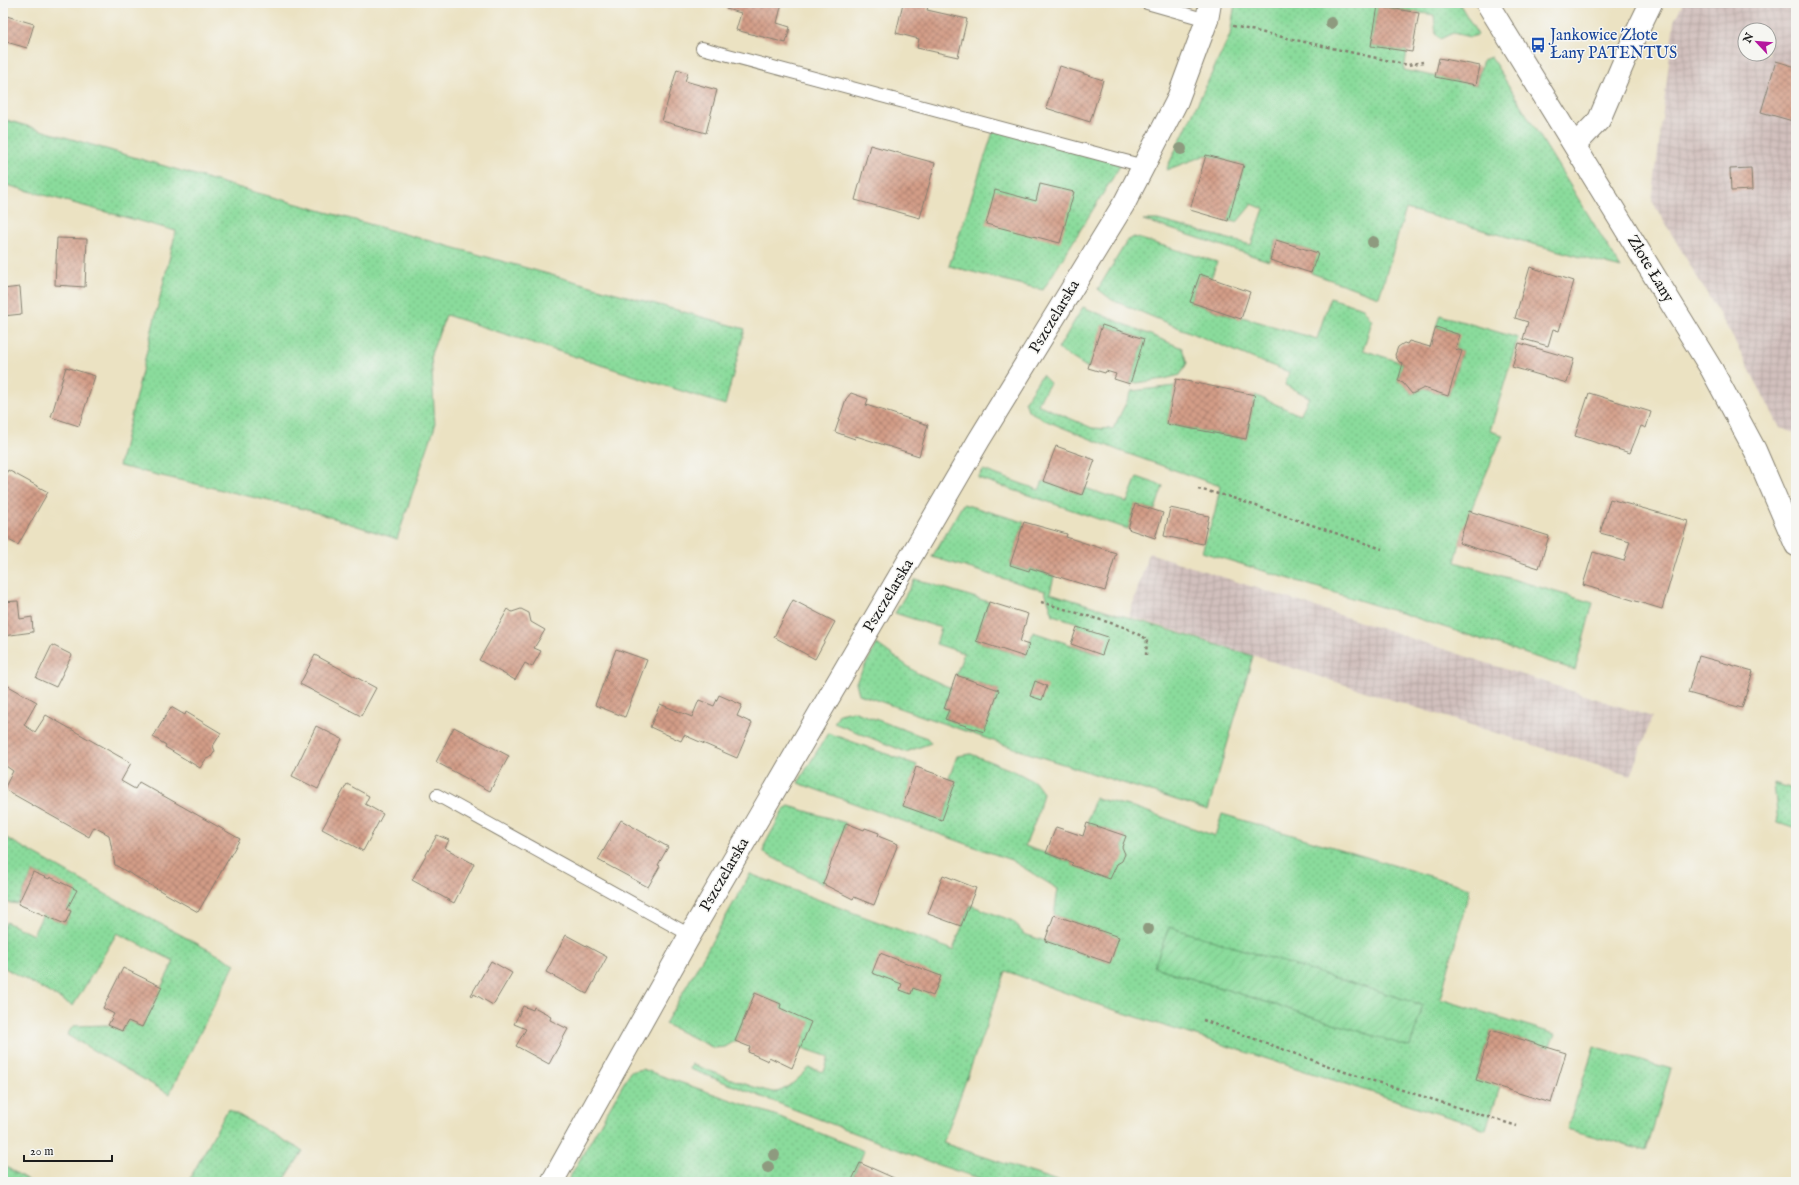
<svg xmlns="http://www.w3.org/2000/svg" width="1799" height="1185" viewBox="0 0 1799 1185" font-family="'IM FELL English',serif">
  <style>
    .industrial { fill: url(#industrial-grid); fill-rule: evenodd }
    .grass { fill: url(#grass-dots); stroke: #537c5c }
    .garden { fill: url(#garden-furrows); stroke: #537c5c }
    .building { fill: url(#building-cross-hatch) }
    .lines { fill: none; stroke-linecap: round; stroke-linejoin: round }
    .service-casing { stroke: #847f6f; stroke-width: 14 }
    .minor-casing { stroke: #847f6f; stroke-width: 24 }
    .tertiary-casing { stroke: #847f6f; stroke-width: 24 }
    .path { stroke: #847f6f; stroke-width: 2.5; stroke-dasharray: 3 3; stroke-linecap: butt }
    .service { stroke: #fff; stroke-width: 12 }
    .minor { stroke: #fff; stroke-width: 22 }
    .tertiary { stroke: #fff; stroke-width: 22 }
    .tree { fill: #8e9a7f }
    .labels { text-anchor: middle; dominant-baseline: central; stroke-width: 3; stroke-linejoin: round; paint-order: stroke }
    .transit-label { font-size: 16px; fill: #164399; stroke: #f6f6f2; text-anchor: start }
    .street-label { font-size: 16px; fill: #1c1c1c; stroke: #f6f6f2 }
  </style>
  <defs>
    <pattern id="industrial-grid" width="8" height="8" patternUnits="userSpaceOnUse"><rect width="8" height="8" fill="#d1c0bd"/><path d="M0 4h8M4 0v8" fill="none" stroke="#b3a4a2"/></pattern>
    <pattern id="grass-dots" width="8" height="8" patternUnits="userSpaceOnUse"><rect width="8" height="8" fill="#8adb9b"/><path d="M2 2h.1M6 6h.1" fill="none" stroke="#76bb85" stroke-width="1.8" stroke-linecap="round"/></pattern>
    <pattern id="garden-furrows" width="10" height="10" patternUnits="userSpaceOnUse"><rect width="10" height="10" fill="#8adb9b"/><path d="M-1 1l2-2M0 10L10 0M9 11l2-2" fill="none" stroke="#76bb85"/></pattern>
    <pattern id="building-cross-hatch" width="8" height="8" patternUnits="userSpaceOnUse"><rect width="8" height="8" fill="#d39d87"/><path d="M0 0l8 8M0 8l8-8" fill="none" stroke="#aa7f6e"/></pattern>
  </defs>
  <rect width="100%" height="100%" fill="#f6f6f2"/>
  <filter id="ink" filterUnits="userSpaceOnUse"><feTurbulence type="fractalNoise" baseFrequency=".025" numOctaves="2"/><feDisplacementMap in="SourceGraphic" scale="8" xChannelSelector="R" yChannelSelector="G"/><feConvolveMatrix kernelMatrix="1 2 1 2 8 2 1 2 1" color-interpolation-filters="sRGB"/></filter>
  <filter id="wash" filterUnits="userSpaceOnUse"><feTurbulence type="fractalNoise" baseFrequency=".012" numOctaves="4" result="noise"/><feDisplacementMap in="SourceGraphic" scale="16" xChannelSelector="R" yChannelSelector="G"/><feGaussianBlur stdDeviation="0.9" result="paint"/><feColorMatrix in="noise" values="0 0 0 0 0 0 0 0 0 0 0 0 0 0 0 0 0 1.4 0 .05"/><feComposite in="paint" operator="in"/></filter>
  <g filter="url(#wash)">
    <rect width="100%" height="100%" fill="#ebe2c2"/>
    <g class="industrial">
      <path d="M1683,3H1796V433L1780,428L1731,334L1652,201L1674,21ZM1745,30H1769V54H1745Z"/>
      <polygon points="1149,553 1652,717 1631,776 1129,616"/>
    </g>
    <g class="grass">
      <polygon points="1235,3 1459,3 1478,35 1470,37 1453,33 1440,39 1436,35 1434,15 1378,6 1371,46 1407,51 1404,70 1476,85 1483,60 1491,57 1621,268 1406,209 1379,297 1311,273 1317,253 1276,240 1269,261 1143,220 1158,220 1251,245 1264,209 1252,204 1237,222 1228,221 1244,165 1206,155 1166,170 1230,35"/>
      <polygon points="3,119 240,188 745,329 725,405 446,315 431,354 435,426 397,539 308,510 119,466 176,231 3,184"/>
      <polygon points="995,126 1125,158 1043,290 949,266"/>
      <path d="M1134,237L1217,262L1211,278L1200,274L1190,302L1240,319L1242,317L1317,339L1330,298L1363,308L1372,321L1363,350L1403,363L1398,381L1403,383L1412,394L1424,388L1448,396L1462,351L1455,349L1459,335L1436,327L1440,315L1518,338L1490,431L1503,435C1485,477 1465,517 1455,562L1593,603L1575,670L1404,614L1202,552L1215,512L1220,486L1120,451L1042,419L1028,410L1025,401L1042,375L1050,383L1037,404L1092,428L1113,429L1132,391L1175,386L1167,424L1246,439L1255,395L1300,415L1309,397L1285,385L1289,372L1257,360L1112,300L1098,289L1127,241Z"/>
      <polygon points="1083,307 1182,348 1187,363 1180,375 1164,379 1130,384 1144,339 1103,325 1088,368 1058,349"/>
      <polygon points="983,470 1039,490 1043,481 1082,495 1085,488 1127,502 1137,477 1163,486 1155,510 1135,505 1128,529 978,478"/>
      <polygon points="963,504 1024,522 1010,565 1029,571 1030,568 1054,576 1050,593 1253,656 1208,810 1025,752 859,694 856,682 877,644 917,673 951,688 944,709 949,710 945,719 984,731 999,690 956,675 964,653 936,644 941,628 895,613 915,579 989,602 976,641 1025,657 1033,632 1101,655 1077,627 1078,623 1053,615 1045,591 932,557"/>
      <polygon points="853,711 927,738 931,743 906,752 834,723 839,714"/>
      <path d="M828,733L917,765L903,806L942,820L956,781L949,778L957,756L971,754L1016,772L1035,782L1043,793L1037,817L1025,846L1073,863L1072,865L1110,879L1117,864L1125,854L1122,847L1126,836L1087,823L1095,798L1137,808L1215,836L1222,814L1470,888L1440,999L1555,1034L1549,1048L1491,1030L1476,1079L1500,1087L1486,1129L1096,1004L1006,971L943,1143L1060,1182H991L935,1164L690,1069L692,1064C706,1069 766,1094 777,1092C790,1088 800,1077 809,1068L824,1072L829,1057L800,1047L780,1008L781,1004L755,993L735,1041L725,1047L714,1048L665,1024L750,874L953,950L970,905L1013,921L1024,934L1110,963L1118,937L1054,915L1058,889L1011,860L798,783Z"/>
      <polygon points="1774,783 1796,790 1796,829 1778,823"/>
      <polygon points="789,806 846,823 823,884 764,853 764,846 784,809"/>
      <polygon points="3,836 116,900 235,964 169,1094 67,1035 73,1026 108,1025 122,1031 128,1021 142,1027 174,961 117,933 73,1006 3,967 3,928 6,922 33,935 43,914 65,924 71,911 67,909 76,890 33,872 18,904 3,902"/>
      <polygon points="1594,1046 1671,1069 1646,1151 1567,1129"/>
      <polygon points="642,1069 780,1117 864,1151 851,1182 567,1182 630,1072"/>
      <polygon points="228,1109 303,1151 283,1182 188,1182"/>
      <polygon points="3,1165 31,1182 3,1182"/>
    </g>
    <polygon class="garden" points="1169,927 1423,1005 1410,1047 1154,967"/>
    <g id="blocks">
      <g class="building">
        <polygon points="727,3 782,3 777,23 790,27 786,43 736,30 741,13 726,9"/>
        <polygon points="903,3 929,3 927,10 967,19 958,57 917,48 919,39 896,33"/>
        <polygon points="1378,6 1419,13 1412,52 1371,46"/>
        <polygon points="3,15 34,24 27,48 3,41"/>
        <polygon points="1439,58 1480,66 1476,85 1435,77"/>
        <polygon points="1776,61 1796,67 1796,122 1761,112"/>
        <polygon points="1060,66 1103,80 1090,122 1046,108"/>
        <polygon points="677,69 688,73 685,81 717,90 706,133 662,121"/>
        <polygon points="870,145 935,163 920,218 855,200"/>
        <polygon points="1206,155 1244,165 1228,221 1190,210"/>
        <polygon points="1751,168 1752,190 1731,191 1730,169"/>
        <polygon points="1040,184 1074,192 1060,243 986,224 995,190 1036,201"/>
        <polygon points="57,238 87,239 85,287 55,285"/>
        <polygon points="1276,240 1318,253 1311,273 1270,260"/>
        <polygon points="1530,267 1574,281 1559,331 1553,329 1548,346 1523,339 1528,322 1515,318"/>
        <polygon points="1200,274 1250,292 1241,319 1190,302"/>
        <polygon points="20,287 22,314 3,316 3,289"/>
        <polygon points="1102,325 1144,339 1130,384 1114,379 1116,374 1106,371 1105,373 1088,368"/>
        <polygon points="1436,327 1460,335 1455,349 1462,351 1448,396 1424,388 1412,394 1403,383 1398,381 1403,363 1399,362 1395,355 1398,347 1404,343 1407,344 1409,341 1430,347"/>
        <polygon points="1519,343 1574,359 1567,383 1512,367"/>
        <polygon points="66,367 95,376 79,426 51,417"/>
        <polygon points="1176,379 1255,395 1246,439 1167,424"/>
        <polygon points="851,393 868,399 866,405 928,425 919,456 856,436 855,439 835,432 846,399"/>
        <polygon points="1589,393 1651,412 1646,428 1641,426 1630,453 1575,436"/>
        <polygon points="1056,446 1095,460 1082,495 1043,481"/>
        <polygon points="8,470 48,492 18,545 3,537 3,479"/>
        <polygon points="1610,499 1688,521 1662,609 1583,585 1593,552 1624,561 1630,541 1600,533"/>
        <polygon points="1135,504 1163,513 1155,538 1128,529"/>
        <polygon points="1170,508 1209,516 1203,544 1164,536"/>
        <polygon points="1469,511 1549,536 1539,568 1459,543"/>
        <polygon points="1024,522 1067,534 1066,537 1116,553 1105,591 1030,568 1029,571 1010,565"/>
        <polygon points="793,600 835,622 815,659 774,637"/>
        <polygon points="18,601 20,619 32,617 33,632 3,636 3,602"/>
        <polygon points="989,602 1028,614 1020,642 1029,645 1025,657 976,641"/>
        <polygon points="508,609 512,612 521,609 529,613 531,622 545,630 534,648 541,651 532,667 525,663 515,680 479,660"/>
        <polygon points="1077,627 1108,637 1102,655 1071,644"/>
        <polygon points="52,645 72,655 56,687 36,678"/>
        <polygon points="616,649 647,660 625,717 595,705"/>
        <polygon points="315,655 376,688 361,716 300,684"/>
        <polygon points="1699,656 1753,671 1742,708 1688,693"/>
        <polygon points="956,675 999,690 984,732 945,719 949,710 944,709"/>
        <polygon points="1035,681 1047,686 1042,700 1030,696"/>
        <polygon points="3,683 37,702 24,725 35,732 46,715 131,763 121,781 135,789 139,782 240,839 198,912 115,865 109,835 94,827 89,837 4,789 13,771 3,764"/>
        <polygon points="719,695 742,705 737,716 752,723 737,758 684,735 681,741 650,727 660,704 692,717 699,700 714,706"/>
        <polygon points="171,707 185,715 186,712 221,733 213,746 215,751 211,757 206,759 200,768 165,747 166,745 153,737"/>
        <polygon points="316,726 342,739 318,789 292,776"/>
        <polygon points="454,727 509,756 490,791 436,762"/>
        <polygon points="916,767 956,781 942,820 903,806"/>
        <polygon points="347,784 369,796 365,804 383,814 363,851 322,829"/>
        <polygon points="621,820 668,847 658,865 660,866 648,887 598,860"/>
        <polygon points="846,823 864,830 865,828 879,833 878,836 898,844 874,905 854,897 853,899 823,884"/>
        <polygon points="1087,823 1126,836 1122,847 1125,854 1122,861 1117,864 1110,879 1071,865 1073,863 1046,853 1056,827 1083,836"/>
        <polygon points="437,835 449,840 445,848 474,864 454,903 412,880"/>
        <polygon points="33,872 49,879 50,877 77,890 67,909 71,911 65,924 18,904"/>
        <polygon points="943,875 976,888 961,926 928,914"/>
        <polygon points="1054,915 1119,937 1110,963 1045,941"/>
        <polygon points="566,935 607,957 587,994 546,972"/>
        <polygon points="880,953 941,976 933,996 913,988 911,994 900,990 902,984 872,973"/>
        <polygon points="491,961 512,973 493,1005 474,994 473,996 471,995"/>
        <polygon points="123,968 162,987 142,1027 128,1021 122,1031 108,1025 114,1014 103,1008"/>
        <polygon points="755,993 781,1004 780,1008 811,1022 792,1068 769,1057 768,1061 748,1052 750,1047 735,1041"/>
        <polygon points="523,1006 533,1010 534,1007 551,1016 550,1020 568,1029 549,1064 516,1046 526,1029 514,1024"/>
        <polygon points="1491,1030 1566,1053 1551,1103 1476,1080"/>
        <polygon points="860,1163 903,1182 851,1182"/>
      </g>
    </g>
  </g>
  <g filter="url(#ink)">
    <use href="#blocks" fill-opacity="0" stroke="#847f6f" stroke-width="1"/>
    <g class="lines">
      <g class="service-casing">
        <g id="service">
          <polyline points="1147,3 1207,20"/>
          <polyline points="702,48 1144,166"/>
          <polyline points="437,795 690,935"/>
        </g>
      </g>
      <g class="minor-casing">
        <g id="minor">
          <polyline points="1575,145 1599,120 1634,38 1651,3"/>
          <polyline points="552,1182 690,935 979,440 1125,202 1177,101 1207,20 1210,3"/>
        </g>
      </g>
      <g class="tertiary-casing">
        <polyline id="tertiary" points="1487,3 1712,370 1755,450 1796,545"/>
      </g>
      <g class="path">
        <polyline points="1233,26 1408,65 1423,62"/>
        <polyline points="1198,489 1227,496 1382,549"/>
        <polyline points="1041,602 1124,627 1147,639 1146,655"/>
        <polyline points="1203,1020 1345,1072 1517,1126"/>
      </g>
      <use href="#service" class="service"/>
      <use href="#minor" class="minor"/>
      <use href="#tertiary" class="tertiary"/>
    </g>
    <g class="tree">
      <circle cx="1331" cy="23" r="6"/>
      <circle cx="1181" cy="149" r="6"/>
      <circle cx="1373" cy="242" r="6"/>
      <circle cx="1148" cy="929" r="6"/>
      <circle cx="774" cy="1155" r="6"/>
      <circle cx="768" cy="1167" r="6"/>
    </g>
  </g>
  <defs>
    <g id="bus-bare" transform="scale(1.2)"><path d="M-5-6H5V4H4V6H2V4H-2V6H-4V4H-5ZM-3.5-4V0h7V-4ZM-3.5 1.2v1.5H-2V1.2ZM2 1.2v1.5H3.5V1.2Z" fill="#1a4fb4" stroke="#f6f6f2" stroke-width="2.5" paint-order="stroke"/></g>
  </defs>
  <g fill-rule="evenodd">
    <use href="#bus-bare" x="1538" y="45"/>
  </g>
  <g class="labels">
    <g class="transit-label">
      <text x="1550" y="36">Jankowice Złote<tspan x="1550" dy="18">Łany PATENTUS</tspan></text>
    </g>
    <g class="street-label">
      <text transform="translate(1650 269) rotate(59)">Złote Łany</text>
      <text transform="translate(1055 317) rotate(-59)">Pszczelarska</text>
      <text transform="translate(889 596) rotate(-59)">Pszczelarska</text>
      <text transform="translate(725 875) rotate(-60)">Pszczelarska</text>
    </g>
  </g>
  <rect width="1799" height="1185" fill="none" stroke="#f6f6f2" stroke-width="16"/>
  <g transform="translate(1757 42) rotate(296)"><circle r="19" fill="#f6f6f2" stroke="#9f9f9c"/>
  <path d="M0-3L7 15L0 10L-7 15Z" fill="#b5179e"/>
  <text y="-6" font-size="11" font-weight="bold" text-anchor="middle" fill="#1c1c1c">N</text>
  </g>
  <path d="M24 1155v6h88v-6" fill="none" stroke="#1c1c1c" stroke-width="2"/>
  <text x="30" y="1155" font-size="12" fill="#1c1c1c" stroke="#f6f6f2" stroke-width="3" paint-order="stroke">20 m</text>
</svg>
